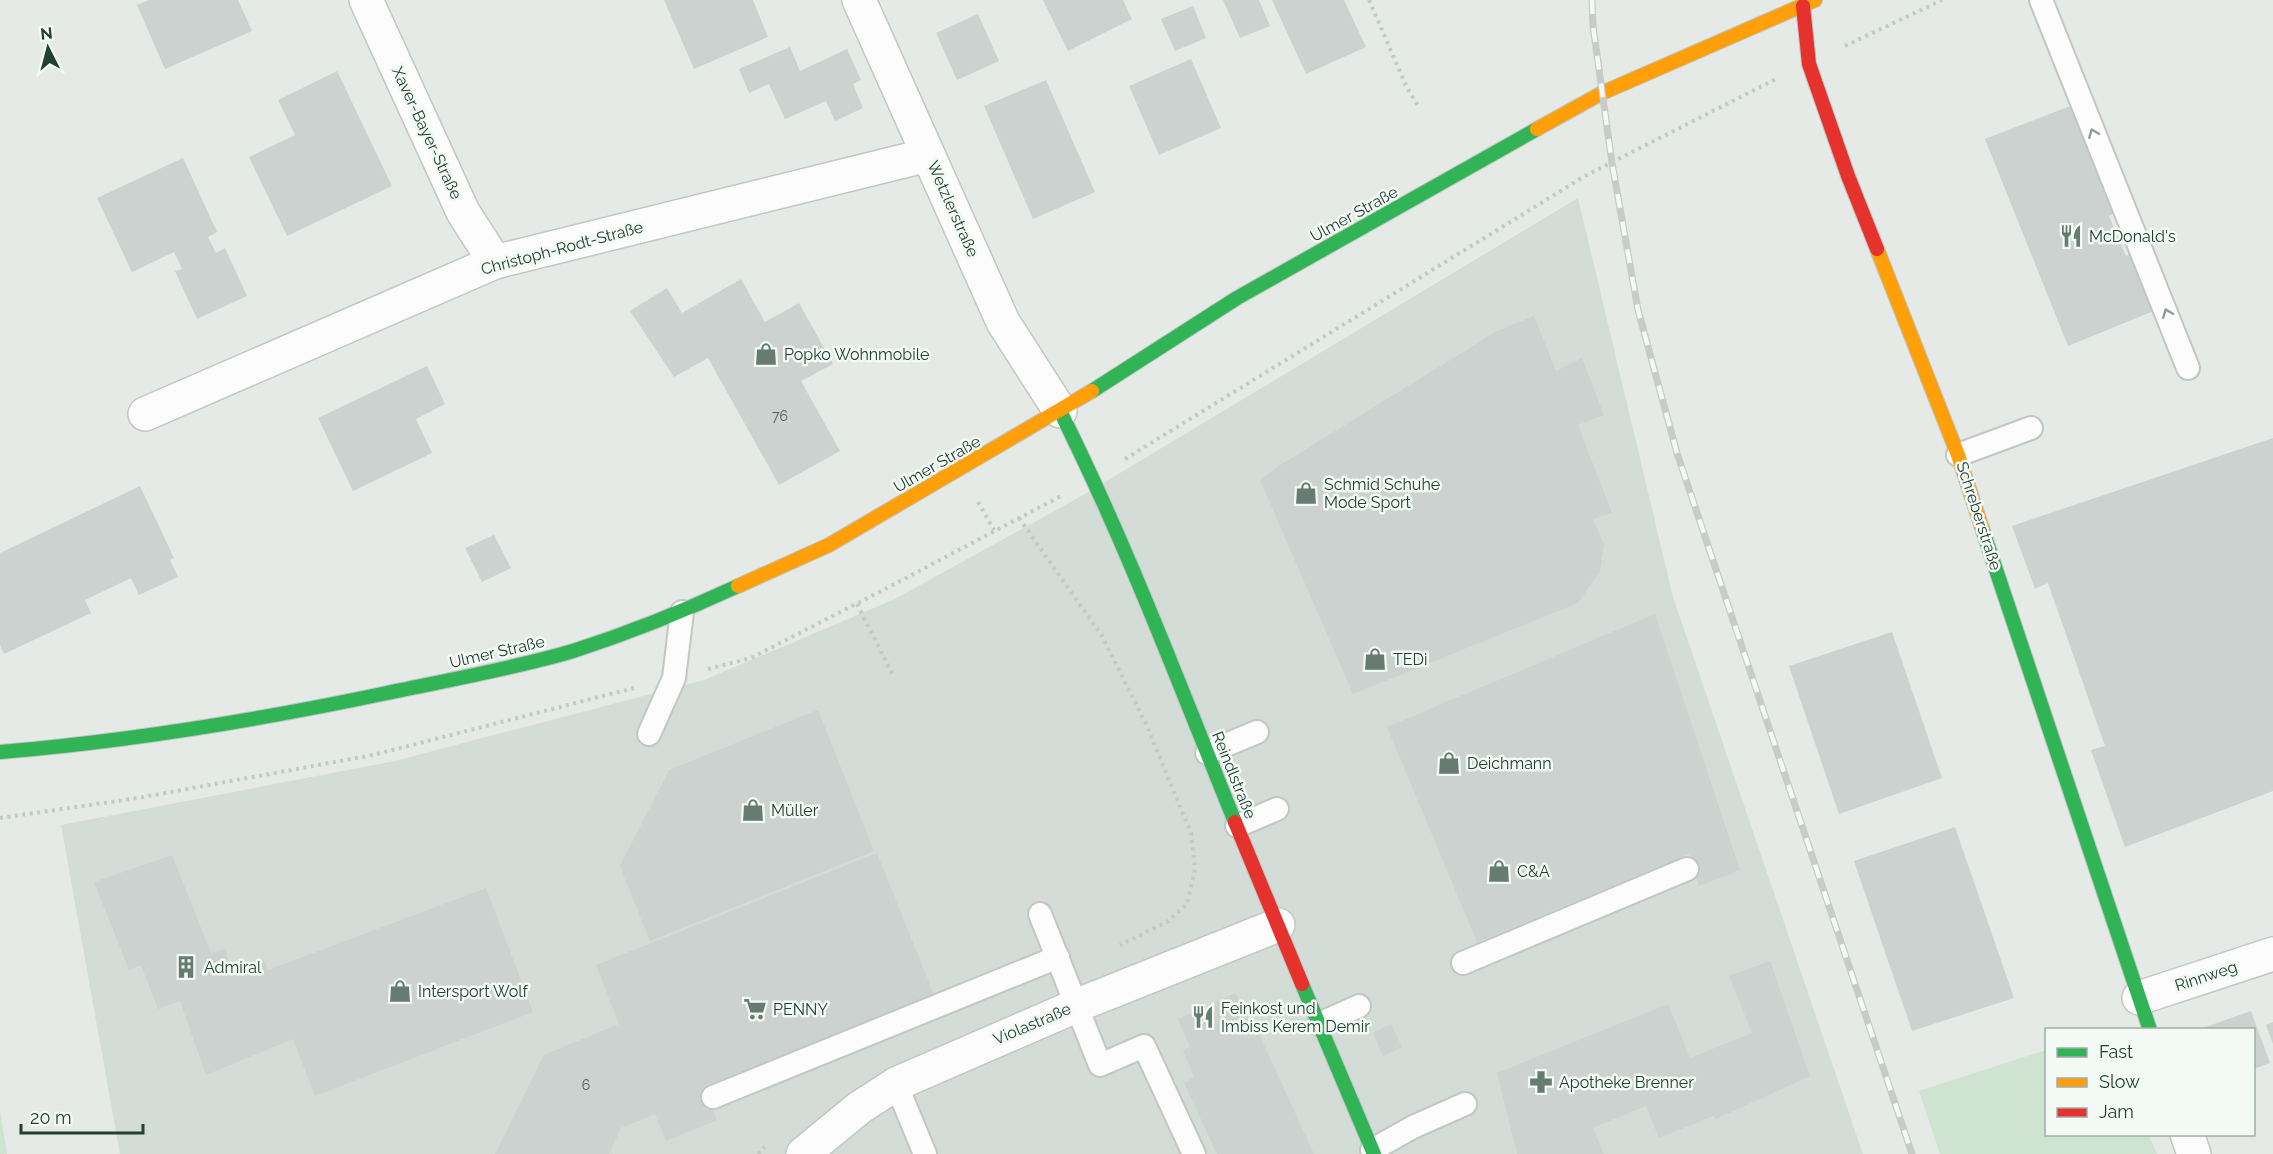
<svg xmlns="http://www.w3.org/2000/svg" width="2273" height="1154" viewBox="0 0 2273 1154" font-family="Raleway,sans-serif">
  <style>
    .built { fill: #d3dcd6 }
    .green { fill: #cee3d0 }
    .building { fill: #ccd2cf }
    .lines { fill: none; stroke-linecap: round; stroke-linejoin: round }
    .lane-casing { stroke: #c2c7c4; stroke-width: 26 }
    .street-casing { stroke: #c2c7c4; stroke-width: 36 }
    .fast-casing { stroke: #bec6c2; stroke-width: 16 }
    .slow-casing { stroke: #bec6c2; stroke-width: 16 }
    .jam-casing { stroke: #bec6c2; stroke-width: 16 }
    .path { stroke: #c1cac5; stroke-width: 4; stroke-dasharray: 3 4.5; stroke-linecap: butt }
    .lane { stroke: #fbfcfb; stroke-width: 22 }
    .street { stroke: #fbfcfb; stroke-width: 33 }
    .fast { stroke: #30b455; stroke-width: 14 }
    .slow { stroke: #ff9f0a; stroke-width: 14 }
    .jam { stroke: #e5322d; stroke-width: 14 }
    .rail-casing { stroke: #c7cbc9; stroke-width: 7 }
    .rail { stroke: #f3f9f5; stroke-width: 4.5; stroke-dasharray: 14; stroke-linecap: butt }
    .oneway { stroke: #8e9e96 }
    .labels { text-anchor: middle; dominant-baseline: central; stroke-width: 5; stroke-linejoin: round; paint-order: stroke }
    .number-label { font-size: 14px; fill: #4d645a }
    .street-label { font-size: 16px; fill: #223f32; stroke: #f3f9f5 }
    .poi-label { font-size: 16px; fill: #223f32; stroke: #f3f9f5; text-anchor: start }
  </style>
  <rect width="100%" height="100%" fill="#e5eae7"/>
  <polygon class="built" points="1578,198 1673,597 1863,1154 120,1154 61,825 395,761 704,680 895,599 1085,494"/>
  <g class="green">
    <polygon points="2046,1050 2046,1134 2149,1135 2157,1154 1940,1154 1919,1091"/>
    <polygon points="0,1111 7,1154 0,1154"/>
  </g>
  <g class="building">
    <polygon points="149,0 238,0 252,31 165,69 137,5"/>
    <polygon points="664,0 753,0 768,37 694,69"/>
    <polygon points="1043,0 1123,0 1132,19 1068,51"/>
    <polygon points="1223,0 1259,0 1270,26 1240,38"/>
    <polygon points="1272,0 1344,0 1366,47 1306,74"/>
    <polygon points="1193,6 1206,38 1175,51 1161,19"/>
    <polygon points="978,14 999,61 957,80 936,33"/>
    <polygon points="790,47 800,71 847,49 861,80 853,84 863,108 835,121 826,101 785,119 769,84 749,93 739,69"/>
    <polygon points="1191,59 1221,128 1159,155 1129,86"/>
    <polygon points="337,71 392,186 287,236 249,157 295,135 278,100"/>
    <polygon points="1046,80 1095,192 1033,219 984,106"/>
    <polygon points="2078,103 2120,211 2109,216 2126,256 2137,251 2161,308 2068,346 1985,139"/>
    <polygon points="183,158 217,232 208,237 216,253 225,248 247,296 197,319 175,271 182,269 174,252 132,272 97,198"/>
    <polygon points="741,279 765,322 799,303 833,364 801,381 840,451 779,485 708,358 674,377 630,311 667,288 682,313"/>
    <polygon points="1534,316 1556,371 1582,358 1604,415 1578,425 1612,513 1593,519 1604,545 1600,571 1578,603 1353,694 1260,480 1277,467 1497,331"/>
    <polygon points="427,366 445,404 416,419 432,453 353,491 318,418"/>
    <polygon points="2273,438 2273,791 2125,847 2091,750 2105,746 2048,583 2035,589 2012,526"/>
    <polygon points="140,486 174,558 170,560 178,577 139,595 131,578 85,600 91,613 4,654 0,645 0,553"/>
    <polygon points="494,535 511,568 482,582 465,548"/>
    <polygon points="1655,614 1740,870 1699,886 1689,854 1477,942 1387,727"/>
    <polygon points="1892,632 1942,778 1839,814 1789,666"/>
    <polygon points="818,710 874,851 650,941 620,866 669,770"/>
    <polygon points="1955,827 2014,998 1912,1031 1854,861"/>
    <polygon points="877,853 934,995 704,1086 717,1120 666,1141 655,1114 621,1128 609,1154 495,1154 544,1055 619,1024 596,965"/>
    <polygon points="172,855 211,953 225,949 233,975 265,962 268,970 486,888 533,1012 315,1096 293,1039 206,1075 180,1001 158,1009 141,965 129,970 94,882"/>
    <polygon points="1770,961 1810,1076 1716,1119 1713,1116 1659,1138 1646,1106 1593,1128 1604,1154 1517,1154 1497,1073 1668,1004 1690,1058 1752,1033 1729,976"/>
    <polygon points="1236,993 1255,1036 1259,1034 1314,1154 1217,1154 1184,1083 1194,1077 1183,1050 1190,1047 1178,1019"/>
    <polygon points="2251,1011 2270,1063 2254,1069 2254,1030 2200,1029"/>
    <polygon points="2273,1022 2273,1044 2266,1025"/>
    <polygon points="1391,1024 1402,1047 1383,1056 1373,1033"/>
  </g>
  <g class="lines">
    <g class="lane-casing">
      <g id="lane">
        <polyline points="2041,0 2188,368"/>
        <polyline points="1958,455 2031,428"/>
        <polyline points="649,734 674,678 682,612"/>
        <polyline points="1207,753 1257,732"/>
        <polyline points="1237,826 1277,809"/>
        <polyline points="1040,914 1100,1065 1144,1046 1194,1154"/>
        <polyline points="1463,963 1687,869"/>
        <polyline points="1319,1024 1359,1006"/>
        <polyline points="896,1084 925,1154"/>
        <polyline points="713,1097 1058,957"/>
        <polyline points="1372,1150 1413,1127 1465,1104"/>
      </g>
    </g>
    <g class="street-casing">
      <g id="street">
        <polyline points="366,0 463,212 495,262"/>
        <polyline points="859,0 1003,322 1060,411"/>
        <polyline points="145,414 495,262 928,155"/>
        <polyline points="2139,998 2273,954"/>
        <polyline points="2187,1134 2194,1154"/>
        <polyline points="803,1154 859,1108 896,1084 1078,1005 1278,925"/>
      </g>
    </g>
    <g class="fast-casing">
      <g id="fast">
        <polyline points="1092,391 1237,298 1537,129"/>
        <path d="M1060,411C1127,545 1179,684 1235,822"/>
        <polyline points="1982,528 2150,1030"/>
        <path d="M0,752C130,741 259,720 387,693C448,680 512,669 573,651C629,633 684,611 738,586"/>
        <polyline points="1302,984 1374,1154"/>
      </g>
    </g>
    <g class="slow-casing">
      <g id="slow">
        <polyline points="1537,129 1602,93 1815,0"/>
        <polyline points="1877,249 1958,455 1982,528"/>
        <polyline points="738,586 829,545 1092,391"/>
      </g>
    </g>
    <g class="jam-casing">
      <g id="jam">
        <polyline points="1803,6 1809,64 1848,176 1877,249"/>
        <polyline points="1235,822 1302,984"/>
      </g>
    </g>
    <g class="path">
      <polyline points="1369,0 1407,88 1419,107"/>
      <polyline points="1845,46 1942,0"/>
      <polyline points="1125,459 1585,176 1776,79"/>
      <polyline points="978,502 994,530"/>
      <polyline points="1019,518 1102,636 1146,724 1191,833 1195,869 1187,904 1167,922 1120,945"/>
      <polyline points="857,604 893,675"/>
      <polyline points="708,669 751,658 887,588 1061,496"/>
      <polyline points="0,818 138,798 373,755 634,688"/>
      <polyline points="758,1154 765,1147"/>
    </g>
    <use href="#lane" class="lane"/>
    <use href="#street" class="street"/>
    <use href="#fast" class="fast"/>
    <use href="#slow" class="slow"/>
    <use href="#jam" class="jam"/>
    <g class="rail-casing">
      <polyline id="rail" points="1592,0 1593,26 1612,163 1638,310 1677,453 1912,1154"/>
    </g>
    <use href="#rail" class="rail"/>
  </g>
  <defs><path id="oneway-chevron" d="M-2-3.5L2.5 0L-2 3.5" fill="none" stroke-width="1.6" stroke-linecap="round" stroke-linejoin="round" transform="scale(1.5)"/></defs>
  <g class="oneway">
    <use href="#oneway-chevron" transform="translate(2093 133) rotate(-112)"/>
    <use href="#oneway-chevron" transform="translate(2167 313) rotate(-112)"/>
  </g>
  <defs>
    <g id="restaurant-bare" transform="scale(1.8)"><path d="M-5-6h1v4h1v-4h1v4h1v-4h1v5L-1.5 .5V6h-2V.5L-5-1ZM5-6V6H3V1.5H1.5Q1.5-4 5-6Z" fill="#667b71" stroke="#f3f9f5" stroke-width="2.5" paint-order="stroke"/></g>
    <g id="shop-bare" transform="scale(1.8)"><path d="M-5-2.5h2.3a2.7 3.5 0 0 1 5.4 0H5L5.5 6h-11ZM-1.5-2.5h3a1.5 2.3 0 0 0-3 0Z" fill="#667b71" stroke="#f3f9f5" stroke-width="2.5" paint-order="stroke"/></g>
    <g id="building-bare" transform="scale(1.8)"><path d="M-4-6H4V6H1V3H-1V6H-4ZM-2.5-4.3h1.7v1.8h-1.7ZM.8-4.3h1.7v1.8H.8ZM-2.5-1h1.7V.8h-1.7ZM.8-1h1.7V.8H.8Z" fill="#667b71" stroke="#f3f9f5" stroke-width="2.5" paint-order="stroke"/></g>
    <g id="supermarket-bare" transform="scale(1.8)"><path d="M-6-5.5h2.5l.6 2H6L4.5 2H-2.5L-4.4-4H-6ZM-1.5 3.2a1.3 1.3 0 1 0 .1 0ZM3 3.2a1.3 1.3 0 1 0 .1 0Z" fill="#667b71" stroke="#f3f9f5" stroke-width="2.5" paint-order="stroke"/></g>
    <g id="pharmacy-bare" transform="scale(1.8)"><path d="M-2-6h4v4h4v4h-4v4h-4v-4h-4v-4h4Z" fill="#667b71" stroke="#f3f9f5" stroke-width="2.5" paint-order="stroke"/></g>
  </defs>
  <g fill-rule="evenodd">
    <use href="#restaurant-bare" x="2071" y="236"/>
    <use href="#shop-bare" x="766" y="354"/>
    <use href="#shop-bare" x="1306" y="493"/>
    <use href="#shop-bare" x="1375" y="659"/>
    <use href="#shop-bare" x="1449" y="763"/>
    <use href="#shop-bare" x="753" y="810"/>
    <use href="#shop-bare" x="1499" y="871"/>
    <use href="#building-bare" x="186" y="967"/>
    <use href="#shop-bare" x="400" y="991"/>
    <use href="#supermarket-bare" x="755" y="1009"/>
    <use href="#restaurant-bare" x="1203" y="1017"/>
    <use href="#pharmacy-bare" x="1541" y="1082"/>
  </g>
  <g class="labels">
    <g class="number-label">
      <text x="780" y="416">76</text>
      <text x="586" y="1085">6</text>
    </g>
    <g class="street-label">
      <text transform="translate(427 133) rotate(65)">Xaver-Bayer-Straße</text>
      <text transform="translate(953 209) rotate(66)">Wetzlerstraße</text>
      <text transform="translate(1354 214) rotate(-29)">Ulmer Straße</text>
      <text transform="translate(562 248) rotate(-15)">Christoph-Rodt-Straße</text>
      <text transform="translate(937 464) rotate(-30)">Ulmer Straße</text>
      <text transform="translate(1979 516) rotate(72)">Schreberstraße</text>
      <text transform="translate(497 652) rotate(-13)">Ulmer Straße</text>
      <text transform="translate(1234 775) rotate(68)">Reindlstraße</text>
      <text transform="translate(2206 976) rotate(-18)">Rinnweg</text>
      <text transform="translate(1032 1024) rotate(-23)">Violastraße</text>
    </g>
    <g class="poi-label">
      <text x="2089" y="236">McDonald's</text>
      <text x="784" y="354">Popko Wohnmobile</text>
      <text x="1324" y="484">Schmid Schuhe<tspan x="1324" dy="18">Mode Sport</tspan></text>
      <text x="1393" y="659">TEDi</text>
      <text x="1467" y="763">Deichmann</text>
      <text x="771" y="810">Müller</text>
      <text x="1517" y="871">C&amp;A</text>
      <text x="204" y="967">Admiral</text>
      <text x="418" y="991">Intersport Wolf</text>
      <text x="1221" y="1008">Feinkost und<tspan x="1221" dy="18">Imbiss Kerem Demir</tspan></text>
      <text x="773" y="1009">PENNY</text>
      <text x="1559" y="1082">Apotheke Brenner</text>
    </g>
  </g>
  <rect x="2045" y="1028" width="210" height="108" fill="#f3f9f5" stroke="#9fafa7" stroke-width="1.5"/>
  <rect x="2057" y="1048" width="30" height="9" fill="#30b455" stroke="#9fafa7" stroke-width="1.5"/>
  <text x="2099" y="1058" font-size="18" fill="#223f32">Fast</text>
  <rect x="2057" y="1078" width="30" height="9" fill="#ff9f0a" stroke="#9fafa7" stroke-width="1.5"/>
  <text x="2099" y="1088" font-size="18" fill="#223f32">Slow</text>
  <rect x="2057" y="1108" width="30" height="9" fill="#e5322d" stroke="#9fafa7" stroke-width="1.5"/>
  <text x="2099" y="1118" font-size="18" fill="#223f32">Jam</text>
  <g transform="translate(48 48) rotate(354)" stroke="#f3f9f5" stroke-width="4.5" paint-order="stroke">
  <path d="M0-4.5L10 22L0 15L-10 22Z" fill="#223f32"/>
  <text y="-9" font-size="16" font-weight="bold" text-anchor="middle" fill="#223f32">N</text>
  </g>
  <path d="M21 1124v9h122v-9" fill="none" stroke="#223f32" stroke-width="3"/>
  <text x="30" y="1124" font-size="18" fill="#223f32" stroke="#f3f9f5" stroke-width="4.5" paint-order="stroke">20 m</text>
</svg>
